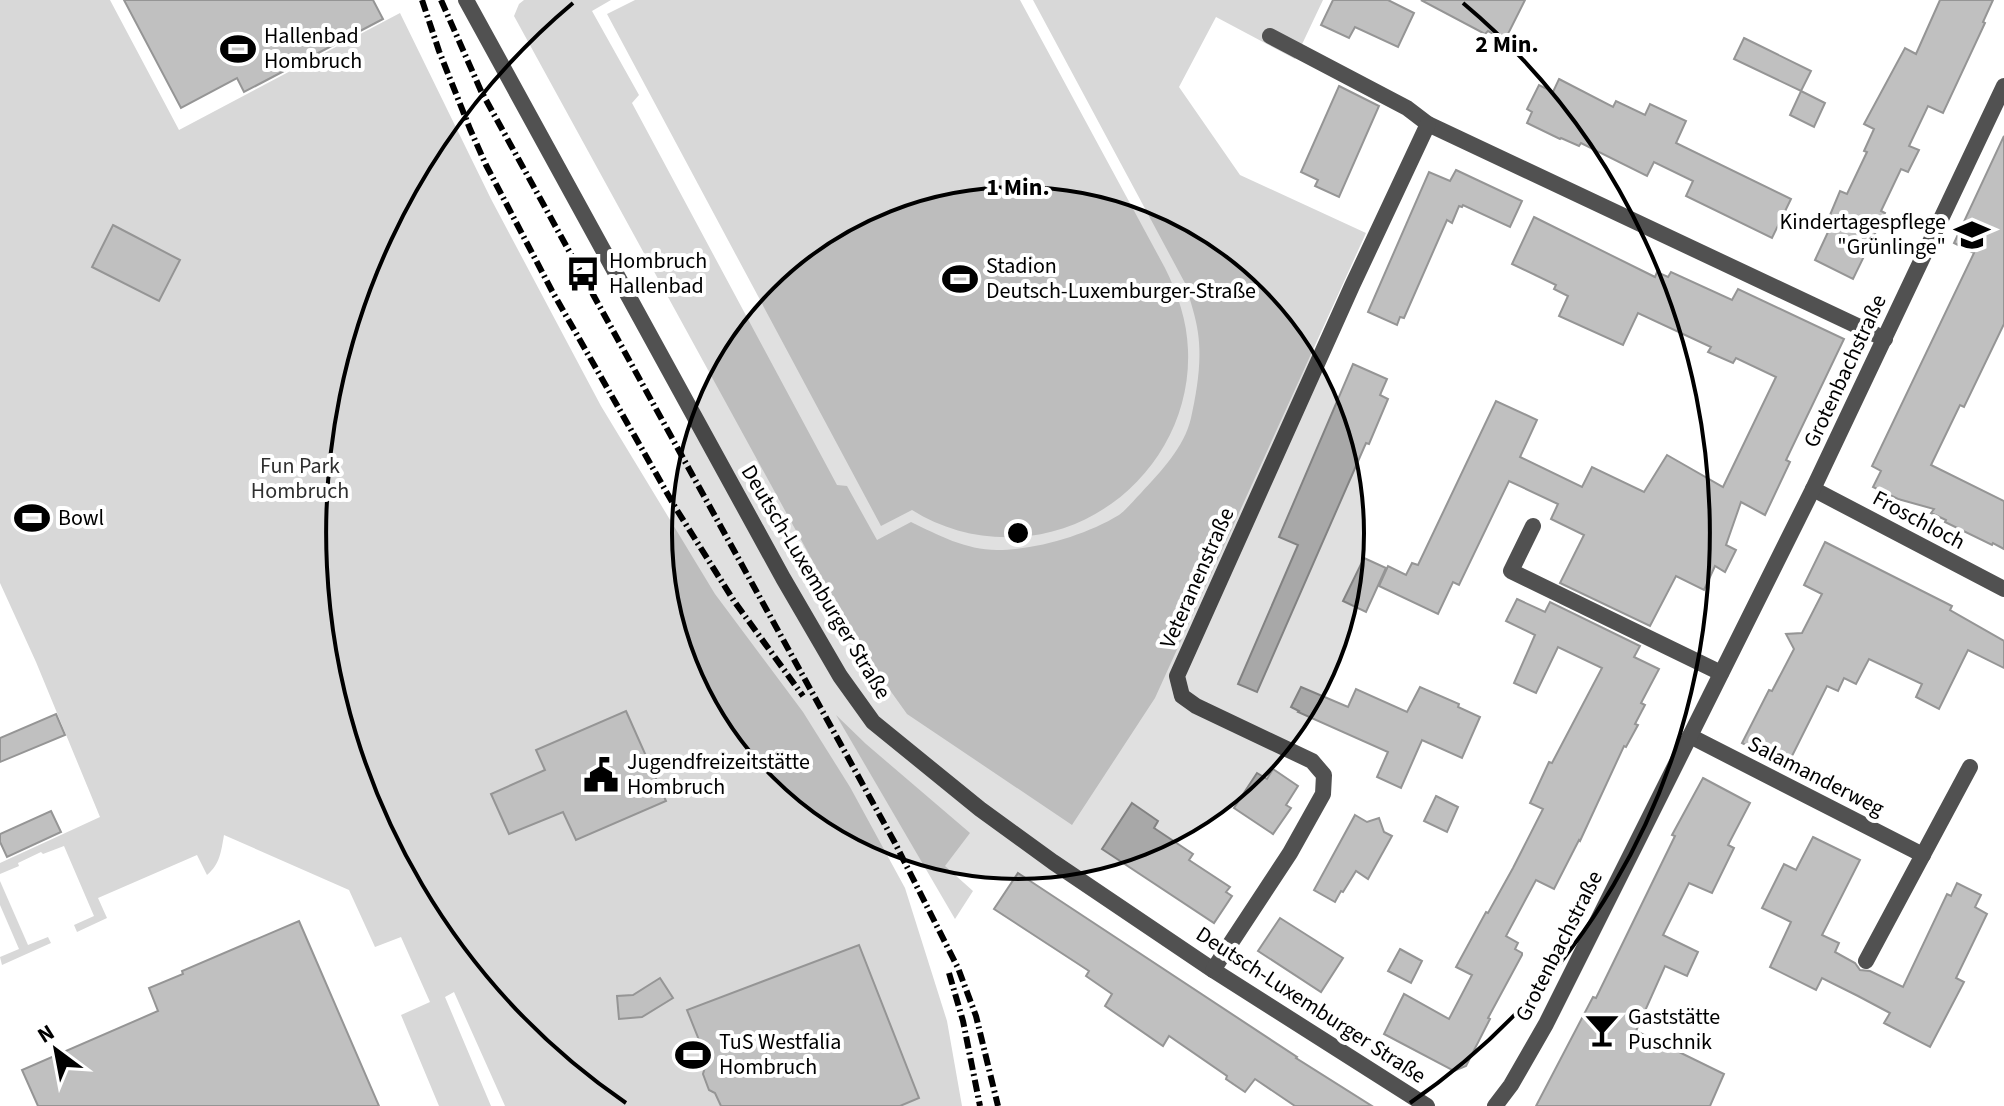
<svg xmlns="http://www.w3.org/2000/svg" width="2004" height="1106" viewBox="0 0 2004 1106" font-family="'Source Sans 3',sans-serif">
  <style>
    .green { fill: #d8d8d8 }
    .building { fill: #c0c0c0; stroke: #959595; stroke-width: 2 }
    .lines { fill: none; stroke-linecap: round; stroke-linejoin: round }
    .minor { stroke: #515151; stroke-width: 16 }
    .rail { stroke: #000; stroke-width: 6; stroke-dasharray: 12 4 2 4; stroke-linecap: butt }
    .ring { fill: none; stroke: #000; stroke-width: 4 }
    .labels { text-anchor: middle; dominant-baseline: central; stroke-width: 8; stroke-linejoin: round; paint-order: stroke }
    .poi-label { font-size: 22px; fill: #000; stroke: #fff; text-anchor: start }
    .street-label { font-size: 22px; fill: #000; stroke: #fff }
    .park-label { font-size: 22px; fill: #2f2f2f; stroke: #fff }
    .centre { fill: #000; stroke: #fff; stroke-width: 4 }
    .ring-label { font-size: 24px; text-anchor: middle; font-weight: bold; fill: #000; stroke: #fff; stroke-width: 8; stroke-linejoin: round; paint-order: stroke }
  </style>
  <rect width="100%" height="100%" fill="#fff"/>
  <g class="green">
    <path d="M0,0H110L179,130L400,13L491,199L601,406L715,594L803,712L850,787L905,888L947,1021L962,1106H505L454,992L445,997L491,1106H439L401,1015L430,1002L401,937L375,947L349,890L224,835C221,852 220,864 207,875L197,855L98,898L107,918L77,932L74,925L94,916L64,846L43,854L41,852L18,863L19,866L0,874V863L100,817L36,662L0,583Z"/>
    <path d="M524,0H611L592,11L639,95L632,103L837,485L847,486L877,540L911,522C938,535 966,550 997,550C1036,550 1086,535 1119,515C1127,509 1134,500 1141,493C1161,471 1184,448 1191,418C1197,391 1202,361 1198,333C1196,317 1190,301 1186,285L1033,0H1323L1295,59L1216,17L1179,87L1240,175L1366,233L1155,698L1072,825L907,714L862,651L514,16L519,4Z"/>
    <path d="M635,0H1020L1165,268C1178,294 1187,321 1188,350C1192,447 1114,532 1017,537C980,539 944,530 912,510L881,526L607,14Z"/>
    <polygon points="836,715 866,744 970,833 945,866 973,891 955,919"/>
    <polygon points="0,881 28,945 48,937 51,943 2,965 0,957 19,949 0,905"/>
  </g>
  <g class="building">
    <polygon points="124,0 373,0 383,19 244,92 237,78 181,108"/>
    <polygon points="1333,0 1388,0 1414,13 1398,47 1355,27 1349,38 1321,25"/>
    <polygon points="1421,0 1525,0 1505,40 1488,31 1485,34"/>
    <polygon points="1940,0 1993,0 1983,22 1985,23 1943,113 1928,106 1909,146 1919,150 1908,172 1901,169 1881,211 1885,213 1853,279 1815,260 1835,217 1830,215 1840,191 1847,194 1867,152 1864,151 1874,129 1864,124 1905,48 1916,54"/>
    <polygon points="1744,38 1811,71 1801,91 1734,59"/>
    <polygon points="1559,79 1613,107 1616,101 1645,115 1650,104 1686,121 1676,143 1791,199 1772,238 1686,196 1693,181 1654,162 1647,176 1581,143 1579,146 1561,138 1560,139 1527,123 1532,112 1527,109 1539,85 1553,92"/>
    <polygon points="1339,86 1379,106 1339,197 1315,186 1318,180 1301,172"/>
    <polygon points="1801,91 1825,103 1814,127 1790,115"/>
    <polygon points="2004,136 2004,324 1964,407 1960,405 1931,465 2004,501 2004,549 1993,543 1992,545 1945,522 1946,520 1931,513 1934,509 1898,499 1873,487 1881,471 1872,466 1974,253 1954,243"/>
    <polygon points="1456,170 1522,201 1510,227 1463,205 1462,207 1459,206 1452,223 1447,220 1404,318 1400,317 1397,325 1368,312 1429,172 1450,181"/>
    <polygon points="1534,217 1655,277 1657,272 1668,277 1671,272 1732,300 1738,289 1844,339 1786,460 1790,462 1765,515 1741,502 1726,545 1736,550 1725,572 1715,566 1704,590 1676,576 1650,626 1560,583 1584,535 1551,519 1558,504 1509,481 1459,585 1453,582 1438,614 1379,586 1388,566 1406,575 1412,563 1418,565 1496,401 1537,420 1520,457 1582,487 1592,467 1644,492 1667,455 1723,487 1776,377 1736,358 1733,363 1708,352 1711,347 1638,313 1623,345 1559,316 1568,296 1554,289 1556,285 1512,264"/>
    <polygon points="113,225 180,260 159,301 92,267"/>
    <polygon points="1353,364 1387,379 1380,395 1388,399 1369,444 1366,443 1257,692 1238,684 1298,545 1279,537"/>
    <polygon points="1825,542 1952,606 1950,610 2004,641 2004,668 1968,650 1939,709 1916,697 1922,684 1869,659 1856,684 1844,678 1838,691 1827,686 1787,766 1742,743 1769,690 1772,691 1794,649 1786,634 1802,633 1822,594 1804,585"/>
    <polygon points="1364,558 1386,568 1366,612 1343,601"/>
    <polygon points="1517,599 1545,612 1550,602 1640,646 1634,657 1659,669 1641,703 1645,705 1635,724 1638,725 1626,747 1624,746 1580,841 1579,840 1554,889 1536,880 1506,936 1518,943 1515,949 1522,953 1522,955 1488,1018 1490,1019 1466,1066 1454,1071 1384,1034 1404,994 1449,1019 1472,975 1456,967 1486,912 1488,913 1513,868 1543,809 1530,803 1549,762 1552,763 1602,668 1558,647 1536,693 1514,683 1535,635 1506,621"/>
    <polygon points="1301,687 1348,707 1356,689 1407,712 1420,687 1459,704 1458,707 1480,717 1462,758 1422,740 1401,788 1377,777 1388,752 1298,712 1299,711 1291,707"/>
    <polygon points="626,711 666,801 576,840 563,812 509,834 491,794 545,770 536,750"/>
    <polygon points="56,714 65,735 0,762 0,738"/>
    <polygon points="1273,769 1298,786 1286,805 1291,808 1273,834 1234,808 1257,773 1267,779"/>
    <polygon points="1703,778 1750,803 1728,845 1734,848 1712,893 1689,883 1663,935 1698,952 1687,976 1665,966 1636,1031 1724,1074 1710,1106 1536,1106 1593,997 1596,998 1675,836 1672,835"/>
    <polygon points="1436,796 1458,807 1447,832 1424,821"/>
    <polygon points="1132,803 1158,821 1154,828 1193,854 1189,860 1230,887 1226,892 1232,896 1214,923 1102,849"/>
    <polygon points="51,811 61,832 7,857 0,842 0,834"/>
    <polygon points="1355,815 1367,822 1379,818 1384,832 1392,836 1368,879 1356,871 1343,892 1341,891 1335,902 1314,890"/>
    <polygon points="1813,837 1860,860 1822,935 1839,943 1835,952 1855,963 1860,970 1870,971 1903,987 1947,894 1951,896 1957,883 1981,895 1975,907 1987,914 1956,978 1964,982 1930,1047 1884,1023 1890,1013 1858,996 1822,978 1816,990 1770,967 1791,922 1762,908 1784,864 1796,870"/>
    <polygon points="1018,873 1297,1057 1296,1058 1372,1106 1295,1106 1255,1079 1245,1092 1226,1079 1227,1076 1169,1036 1163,1046 1105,1006 1112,994 1086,976 1089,971 994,909"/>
    <polygon points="1280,918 1343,958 1321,992 1258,951"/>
    <polygon points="299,921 379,1106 38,1106 22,1070 158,1011 149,988 183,974 182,971"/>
    <polygon points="859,945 919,1098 900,1106 721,1106 715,1093 709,1090 703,1074 707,1060 687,1010"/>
    <polygon points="1400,949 1422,961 1411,983 1388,971"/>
    <polygon points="660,978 673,998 642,1017 619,1019 617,996 633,995"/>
  </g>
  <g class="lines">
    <g class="minor">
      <polyline points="466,0 783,578 840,676 873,722 980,809 1053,862 1213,970 1427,1106"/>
      <polyline points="1270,36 1407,108 1428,124 1885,339"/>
      <polyline points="1813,489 2004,589"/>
      <polyline points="1533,526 1511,571 1721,673"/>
      <polyline points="1690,736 1923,855"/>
      <polyline points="1866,961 1970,767"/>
      <polyline points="1213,970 1290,853 1323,794 1324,775 1312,761 1196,706 1182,696 1177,676 1352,286 1428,124"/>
      <polyline points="1495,1106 1511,1085 1546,1024 1690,736 1813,489 2004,86"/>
    </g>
    <g class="rail">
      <polyline points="422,0 439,51 470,129 486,165 552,291 675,507 734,601 803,696"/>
      <polyline points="441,0 481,91 895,843 958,968 976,1016 998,1106"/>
      <polyline points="949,973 963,1021 980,1106"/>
    </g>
  </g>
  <circle cx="1018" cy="533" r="346" fill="#000" fill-opacity=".12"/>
  <g class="ring">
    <circle cx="1018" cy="533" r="346"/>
    <path d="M626 1103A692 692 0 0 1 573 3M1463 3A692 692 0 0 1 1410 1103"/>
  </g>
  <defs>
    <g id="stadium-bare" transform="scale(2.76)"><path d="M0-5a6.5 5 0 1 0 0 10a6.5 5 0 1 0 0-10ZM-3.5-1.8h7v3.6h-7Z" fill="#000" stroke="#fff" stroke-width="2.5" paint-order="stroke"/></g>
    <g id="school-bare" transform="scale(2.76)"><path d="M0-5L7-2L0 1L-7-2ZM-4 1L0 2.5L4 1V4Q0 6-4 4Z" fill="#000" stroke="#fff" stroke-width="2.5" paint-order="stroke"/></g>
    <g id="bus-bare" transform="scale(2.76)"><path d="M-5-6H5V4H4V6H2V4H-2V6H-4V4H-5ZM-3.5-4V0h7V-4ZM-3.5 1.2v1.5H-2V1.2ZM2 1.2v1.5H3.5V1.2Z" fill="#000" stroke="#fff" stroke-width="2.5" paint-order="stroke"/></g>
    <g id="civic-bare" transform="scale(2.76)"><path d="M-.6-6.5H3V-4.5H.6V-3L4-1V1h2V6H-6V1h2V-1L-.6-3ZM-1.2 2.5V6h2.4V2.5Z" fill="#000" stroke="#fff" stroke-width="2.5" paint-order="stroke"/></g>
    <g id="bar-bare" transform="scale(2.76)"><path d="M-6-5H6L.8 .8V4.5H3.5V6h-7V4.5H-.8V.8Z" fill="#000" stroke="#fff" stroke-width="2.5" paint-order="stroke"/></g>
  </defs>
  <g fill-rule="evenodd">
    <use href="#stadium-bare" x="238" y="49"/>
    <use href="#school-bare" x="1972" y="235"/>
    <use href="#bus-bare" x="583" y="274"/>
    <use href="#stadium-bare" x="960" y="279"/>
    <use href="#stadium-bare" x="32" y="518"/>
    <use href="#civic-bare" x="601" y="775"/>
    <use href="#bar-bare" x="1602" y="1030"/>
    <use href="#stadium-bare" x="693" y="1055"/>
  </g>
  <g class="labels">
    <g class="poi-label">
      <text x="264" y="36">Hallenbad<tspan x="264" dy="25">Hombruch</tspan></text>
      <text x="1946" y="222" text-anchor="end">Kindertagespflege<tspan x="1946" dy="25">"Grünlinge"</tspan></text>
      <text x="609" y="261">Hombruch<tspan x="609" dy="25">Hallenbad</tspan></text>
      <text x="986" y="266">Stadion<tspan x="986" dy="25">Deutsch-Luxemburger-Straße</tspan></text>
      <text x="58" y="518">Bowl</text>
      <text x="627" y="762">Jugendfreizeitstätte<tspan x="627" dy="25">Hombruch</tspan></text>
      <text x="1628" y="1017">Gaststätte<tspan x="1628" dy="25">Puschnik</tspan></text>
      <text x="719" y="1042">TuS Westfalia<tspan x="719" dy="25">Hombruch</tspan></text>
    </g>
    <g class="street-label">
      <text transform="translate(1845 371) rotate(-65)">Grotenbachstraße</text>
      <text transform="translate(1919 520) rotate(28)">Froschloch</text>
      <text transform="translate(1197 578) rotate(-66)">Veteranenstraße</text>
      <text transform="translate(816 582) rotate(59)">Deutsch-Luxemburger Straße</text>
      <text transform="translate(1816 776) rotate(27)">Salamanderweg</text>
      <text transform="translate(1559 946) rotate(-63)">Grotenbachstraße</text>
      <text transform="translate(1311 1005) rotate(33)">Deutsch-Luxemburger Straße</text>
    </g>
    <g class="park-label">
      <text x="300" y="466">Fun Park<tspan x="300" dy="25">Hombruch</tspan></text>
    </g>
  </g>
  <circle cx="1018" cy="533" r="12" class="centre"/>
  <g class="ring-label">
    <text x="1507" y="52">2 Min.</text>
    <text x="1018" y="195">1 Min.</text>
  </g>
  <g transform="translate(56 1050) rotate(328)" stroke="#ffffff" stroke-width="6" paint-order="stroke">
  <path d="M0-6L14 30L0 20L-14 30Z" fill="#000000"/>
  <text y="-12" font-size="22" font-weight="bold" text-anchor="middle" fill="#000000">N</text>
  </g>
</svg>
